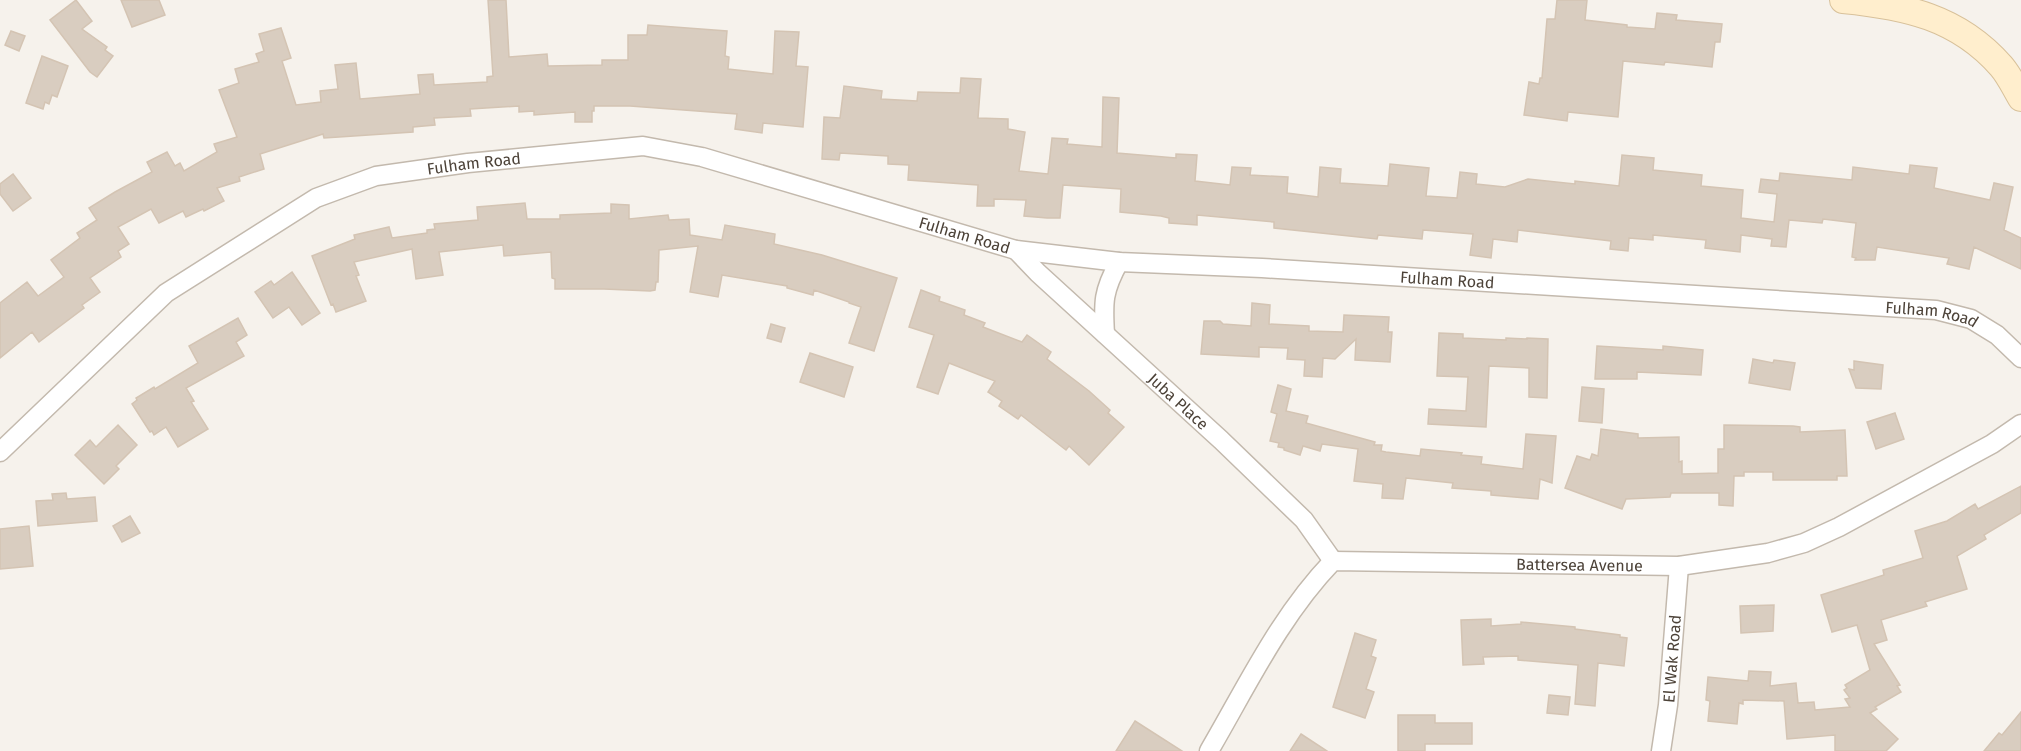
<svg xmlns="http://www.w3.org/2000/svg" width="2021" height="751" viewBox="0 0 2021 751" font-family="'Fira Sans',sans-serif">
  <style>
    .building { fill: #d9cdc0; stroke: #d4c4b3; stroke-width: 1.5 }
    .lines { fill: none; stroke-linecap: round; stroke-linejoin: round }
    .minor-casing { stroke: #c3b9ad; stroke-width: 21 }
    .secondary-casing { stroke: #d8c19a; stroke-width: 28 }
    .minor { stroke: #fff; stroke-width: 18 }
    .secondary { stroke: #ffeecd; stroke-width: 26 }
    .labels { text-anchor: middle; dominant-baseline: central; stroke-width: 4.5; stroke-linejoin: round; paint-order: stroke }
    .street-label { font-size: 16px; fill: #4c4238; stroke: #fff }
  </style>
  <rect width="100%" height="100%" fill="#f6f2ec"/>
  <g class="building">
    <polygon points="76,0 92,21 82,29 107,47 105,50 113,56 97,77 90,72 50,20"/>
    <polygon points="121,0 159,0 165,15 132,27"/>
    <polygon points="488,0 506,0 509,57 547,54 548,66 602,65 602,60 628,60 628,35 647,35 648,25 727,31 725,56 729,57 728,69 773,74 775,31 799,32 796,66 808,67 803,127 763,123 762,133 735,129 737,114 630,106 594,106 594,111 592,111 592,122 575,122 575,112 534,115 534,111 519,112 519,106 470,109 471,116 434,118 435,125 413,127 413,132 339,137 324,138 323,134 260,154 264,169 239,177 240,181 217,188 224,201 204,211 203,209 186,217 183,211 159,223 151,209 118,227 129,244 118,251 121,257 90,278 100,292 82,305 84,308 39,342 32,332 0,358 0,303 27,282 38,296 64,277 51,260 80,238 77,233 97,220 89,208 115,192 152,172 147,162 167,152 175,166 180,163 184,171 217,152 214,144 237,137 219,90 239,83 235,69 259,62 256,54 264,51 259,34 281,28 291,58 282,61 296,105 321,102 320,91 338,89 335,65 356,63 360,99 420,94 418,75 433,74 434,85 487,82 487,77 493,76"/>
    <polygon points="1557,0 1587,0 1585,20 1627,25 1627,27 1655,29 1657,13 1677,15 1676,20 1722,24 1720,42 1715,42 1712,67 1665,62 1664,65 1623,61 1618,117 1568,112 1567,121 1524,115 1529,82 1539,84 1540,78 1542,78 1547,19 1555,19"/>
    <polygon points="11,31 25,36 19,51 5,45"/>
    <polygon points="42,56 68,66 57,97 52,95 49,104 45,102 43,109 26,103"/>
    <polygon points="961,78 981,79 978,118 1008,119 1008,129 1025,132 1019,171 1048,174 1052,138 1068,139 1067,144 1102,147 1103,97 1119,98 1117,153 1176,158 1176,154 1197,155 1195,181 1230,185 1232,167 1251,168 1250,175 1288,177 1287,193 1318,197 1320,167 1341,169 1340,183 1388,186 1390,164 1429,168 1426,196 1457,198 1460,172 1477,174 1476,184 1505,187 1528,179 1575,184 1575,181 1619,186 1622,155 1654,158 1653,170 1702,175 1701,186 1743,190 1741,218 1774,222 1777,194 1759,192 1761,179 1779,181 1780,173 1852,180 1853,167 1909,174 1910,165 1937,168 1934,188 1990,200 1994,183 2013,187 2004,230 2021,238 2021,269 1974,247 1969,269 1947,264 1949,258 1877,247 1875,260 1855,260 1856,258 1852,257 1856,223 1823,219 1822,223 1789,220 1786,247 1771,246 1772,239 1741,235 1740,252 1705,248 1706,240 1653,235 1653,240 1629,238 1628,251 1610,249 1611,241 1518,230 1517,242 1493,239 1491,258 1470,255 1473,234 1423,230 1422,239 1378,235 1377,239 1274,228 1274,222 1197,215 1197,225 1169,223 1169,218 1161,216 1120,212 1121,189 1063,185 1060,218 1047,218 1024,216 1026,200 994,199 994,206 977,206 978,185 908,180 909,165 888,164 888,156 840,153 839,160 822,159 824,117 840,118 844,86 882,91 881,99 917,101 918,92 960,93"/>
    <polygon points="13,174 31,198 13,211 0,194 0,184"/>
    <polygon points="525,203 527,219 560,219 560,215 611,213 611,204 629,205 629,219 668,215 669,220 689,219 690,235 722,240 725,225 775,234 774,244 822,255 897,278 874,351 849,343 861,307 849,303 849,302 814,290 813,295 787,288 787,286 722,275 718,297 690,292 698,246 659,250 658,282 656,282 655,290 650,291 604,289 555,289 555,279 552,278 551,252 504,256 503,245 439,252 443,275 416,279 412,249 354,262 359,275 356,276 366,301 336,312 333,304 331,305 312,256 355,239 354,235 389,227 392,238 427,233 427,230 435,229 434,224 478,220 477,207"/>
    <polygon points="292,272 320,313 302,325 289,307 273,318 255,292 271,281 274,285"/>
    <polygon points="921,290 940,297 939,301 965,310 964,315 985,323 983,327 1022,342 1027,335 1051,352 1047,359 1089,391 1110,410 1108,413 1124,427 1089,465 1069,446 1066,450 1021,415 1018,419 999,406 1002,401 988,392 995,381 949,363 938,394 917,387 934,335 909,327"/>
    <polygon points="1252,303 1270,305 1269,324 1309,326 1309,331 1343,332 1344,315 1389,317 1388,332 1392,332 1390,362 1355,360 1356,339 1335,359 1323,358 1322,377 1304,376 1305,360 1287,359 1288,348 1259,347 1259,357 1201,354 1204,321 1220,321 1223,324 1251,326"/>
    <polygon points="238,318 247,335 236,342 244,356 186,388 194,401 191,402 208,429 178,447 166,427 154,435 152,431 150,432 132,404 137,400 136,398 154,387 155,389 198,363 189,346"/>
    <polygon points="771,324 785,328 781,342 767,338"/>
    <polygon points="1439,333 1463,334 1463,338 1506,340 1506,338 1527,339 1527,338 1548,339 1547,398 1529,397 1529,368 1489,366 1486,427 1428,424 1429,409 1466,411 1468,377 1437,376"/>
    <polygon points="1597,346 1663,350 1663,346 1703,350 1701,375 1637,372 1637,379 1595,379"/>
    <polygon points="810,353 853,367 844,397 800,382"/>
    <polygon points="1753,359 1773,363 1774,360 1795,363 1790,390 1749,383"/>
    <polygon points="1854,361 1883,365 1881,389 1856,388 1849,369 1854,370"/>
    <polygon points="1278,385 1291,389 1286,411 1308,416 1306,423 1375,442 1374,445 1382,445 1381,451 1386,452 1420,456 1421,449 1462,453 1461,455 1482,457 1481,464 1523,469 1526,434 1556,436 1552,483 1540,479 1538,499 1491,495 1491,491 1452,488 1453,483 1406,478 1403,499 1382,498 1383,484 1354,481 1358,449 1322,444 1320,451 1303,446 1300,455 1284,450 1284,448 1278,447 1279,443 1270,441 1277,414 1271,412"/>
    <polygon points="1582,387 1604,389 1602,423 1579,421"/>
    <polygon points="1895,413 1904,439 1876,449 1867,422"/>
    <polygon points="118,425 137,445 116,466 119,469 104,484 75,455 90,440 96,447"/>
    <polygon points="1724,425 1793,426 1800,427 1800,432 1845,430 1847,476 1837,476 1837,480 1773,480 1773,472 1744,472 1744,476 1734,476 1733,506 1719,505 1719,493 1671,493 1670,497 1626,499 1622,509 1565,488 1577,456 1590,460 1592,454 1598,456 1601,429 1638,434 1638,438 1679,437 1679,462 1682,461 1682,474 1718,473 1718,449 1724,449"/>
    <polygon points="2021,486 2021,513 1984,535 1986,539 1957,556 1967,589 1925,602 1927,606 1881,620 1887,640 1874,644 1900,685 1897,686 1901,692 1875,707 1877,709 1870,713 1898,739 1886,751 1835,751 1835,735 1787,739 1784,701 1743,700 1743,704 1739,703 1737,724 1708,721 1710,701 1706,700 1708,677 1748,681 1749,671 1771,672 1770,686 1796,683 1798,703 1814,702 1815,710 1850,707 1845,699 1850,698 1844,690 1847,688 1845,685 1870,670 1857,625 1832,632 1821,595 1884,575 1883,570 1923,558 1915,531 1947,521 1975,504 1978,509"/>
    <polygon points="66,493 67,499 95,497 97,521 38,526 36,501 53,500 52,494"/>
    <polygon points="130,516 140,533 122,542 113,526"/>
    <polygon points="29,526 33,566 0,569 0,529"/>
    <polygon points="1774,605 1773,631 1741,633 1740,606"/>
    <polygon points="1491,619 1491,626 1521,624 1521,622 1575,627 1575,629 1620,635 1620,637 1627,638 1624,666 1598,663 1595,706 1575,704 1578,665 1518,660 1518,656 1483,657 1484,664 1463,665 1461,620"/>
    <polygon points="1355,633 1376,640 1371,656 1376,658 1366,689 1374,692 1365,718 1333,707"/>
    <polygon points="1549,695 1570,697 1568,715 1547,713"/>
    <polygon points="2021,712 2021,751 1984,751 1999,733 2002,735"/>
    <polygon points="1398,715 1435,715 1435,723 1472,723 1472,744 1425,744 1425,751 1398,751"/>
    <polygon points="1135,721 1182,751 1116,751"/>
    <polygon points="1301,734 1327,751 1290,751"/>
  </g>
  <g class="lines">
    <g class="minor-casing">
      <g id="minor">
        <path id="s1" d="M1016,250L1038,273L1221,440L1304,520L1333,561"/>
        <path d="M1105,334C1103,302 1103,291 1119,262"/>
        <path id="s2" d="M0,452L166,293L316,198L376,176L468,163L643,146L702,157L1016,250L1119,262L1262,268L1936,310L1971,319L1997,335L2021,358"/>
        <path id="s3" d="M1209,751C1247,686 1280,616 1333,561L1679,566L1768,553L1804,543L1839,527L1992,444L2021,424"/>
        <path id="s4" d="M1661,751L1668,705L1679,566"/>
      </g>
    </g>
    <g class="secondary-casing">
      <path id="secondary" d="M1843,0C1905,6 1958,17 2001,66C2009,75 2015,88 2021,98"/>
    </g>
    <use href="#minor" class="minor"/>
    <use href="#secondary" class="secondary"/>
  </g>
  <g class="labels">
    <g class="street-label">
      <text stroke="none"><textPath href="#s2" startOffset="570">Fulham Road</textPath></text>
      <text stroke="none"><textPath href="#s2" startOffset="1074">Fulham Road</textPath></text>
      <text stroke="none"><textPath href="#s2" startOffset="1560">Fulham Road</textPath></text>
      <text stroke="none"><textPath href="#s2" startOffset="2046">Fulham Road</textPath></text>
      <text stroke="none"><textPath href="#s1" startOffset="222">Juba Place</textPath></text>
      <text stroke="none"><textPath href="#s3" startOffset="474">Battersea Avenue</textPath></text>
      <text stroke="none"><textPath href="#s4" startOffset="93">El Wak Road</textPath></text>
    </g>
  </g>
</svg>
